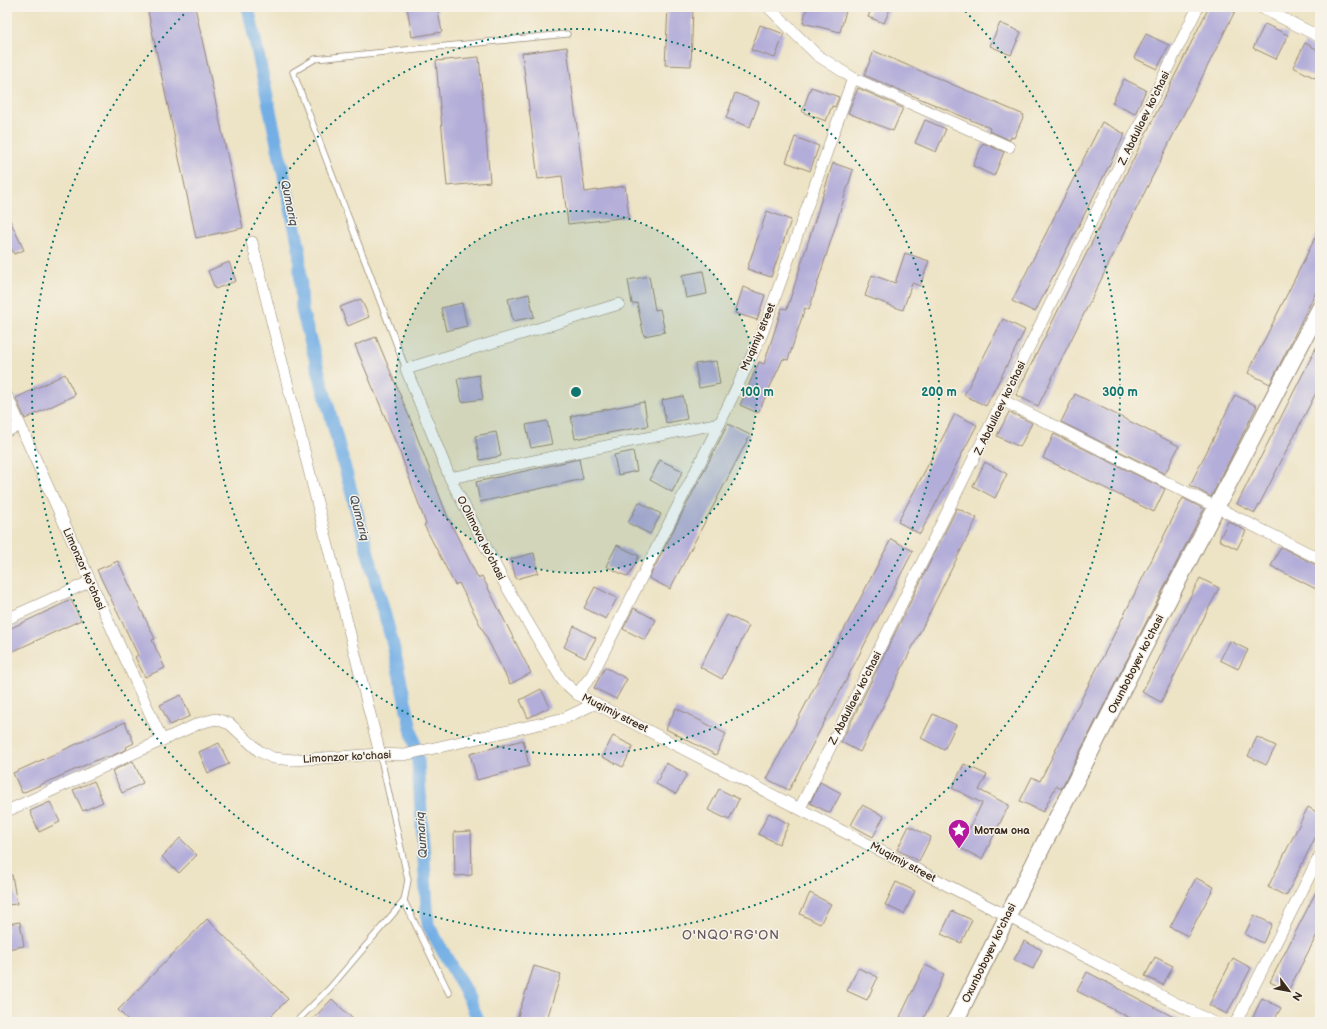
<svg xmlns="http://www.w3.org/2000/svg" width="1327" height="1029" viewBox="0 0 1327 1029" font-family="'Balsamiq Sans',sans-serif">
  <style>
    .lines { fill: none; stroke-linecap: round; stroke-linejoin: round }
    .canal { stroke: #73afe5; stroke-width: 13 }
    .building { fill: #b3add9 }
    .service-casing { stroke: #948672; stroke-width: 7 }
    .minor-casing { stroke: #948672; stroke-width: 12 }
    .secondary-casing { stroke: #948672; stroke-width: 18 }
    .service { stroke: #fff; stroke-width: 5.5 }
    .minor { stroke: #fff; stroke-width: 11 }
    .secondary { stroke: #fff; stroke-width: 16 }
    .ring { fill: none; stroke: #0f766e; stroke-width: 2; stroke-dasharray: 2 4 }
    .labels { text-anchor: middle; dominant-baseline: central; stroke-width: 3; stroke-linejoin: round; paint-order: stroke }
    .street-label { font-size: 11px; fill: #3b2a1e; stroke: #f7f3e8 }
    .poi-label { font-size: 11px; font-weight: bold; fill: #3b2a1e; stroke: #f7f3e8; text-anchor: start }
    .water-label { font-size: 12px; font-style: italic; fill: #4c525a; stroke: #f7f3e8 }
    .quarter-label { font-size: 13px; letter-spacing: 1px; fill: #65585f; stroke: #f7f3e8 }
    .centre { fill: #0f766e; stroke: #f7f3e8; stroke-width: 2 }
    .ring-label { font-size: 12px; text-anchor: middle; font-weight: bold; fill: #0f766e; stroke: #f7f3e8; stroke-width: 3; stroke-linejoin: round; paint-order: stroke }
  </style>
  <rect width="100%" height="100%" fill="#f7f3e8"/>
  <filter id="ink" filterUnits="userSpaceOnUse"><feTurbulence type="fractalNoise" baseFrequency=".025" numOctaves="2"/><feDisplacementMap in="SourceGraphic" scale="8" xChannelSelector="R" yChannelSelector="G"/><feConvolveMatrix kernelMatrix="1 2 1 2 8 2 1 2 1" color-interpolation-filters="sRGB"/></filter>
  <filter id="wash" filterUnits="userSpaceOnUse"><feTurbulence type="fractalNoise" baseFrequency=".012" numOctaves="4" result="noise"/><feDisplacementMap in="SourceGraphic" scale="16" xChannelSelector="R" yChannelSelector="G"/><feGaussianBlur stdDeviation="0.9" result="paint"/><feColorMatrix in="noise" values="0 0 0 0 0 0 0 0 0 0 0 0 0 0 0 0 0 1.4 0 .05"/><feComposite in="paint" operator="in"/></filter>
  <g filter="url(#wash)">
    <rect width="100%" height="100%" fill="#ede3c5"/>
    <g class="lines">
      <polyline class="canal" points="248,7 299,247 302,310 393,645 418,761 428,925 468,996 479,1022"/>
    </g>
    <g id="blocks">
      <g class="building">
        <polygon points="147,7 195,7 243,228 196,238"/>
        <polygon points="407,7 437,7 442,32 412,37"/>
        <polygon points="668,7 693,7 691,66 665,65"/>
        <polygon points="807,7 847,7 840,32 803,23"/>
        <polygon points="872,7 891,7 884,23 868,17"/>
        <polygon points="1209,7 1237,7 1038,406 1016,395"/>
        <polygon points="1000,23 1021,32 1011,55 990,46"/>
        <polygon points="1265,24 1288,35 1276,59 1253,48"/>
        <polygon points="760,25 784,34 775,58 751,50"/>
        <polygon points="1146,34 1169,45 1157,69 1134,58"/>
        <polygon points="1305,43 1320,51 1320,69 1315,78 1293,67"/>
        <polygon points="567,47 585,192 625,186 629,217 568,224 562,176 538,179 522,53"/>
        <polygon points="874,51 1024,115 1014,138 1011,137 1010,140 989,131 990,128 864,75"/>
        <polygon points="479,57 490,182 447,186 436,61"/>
        <polygon points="1124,79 1146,90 1135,114 1112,103"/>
        <polygon points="811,87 839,97 835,107 832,106 826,121 802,112"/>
        <polygon points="858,88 903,108 893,131 848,113"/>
        <polygon points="735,93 759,102 750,127 726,118"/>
        <polygon points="925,120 946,129 936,152 915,143"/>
        <polygon points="1102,122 1125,134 1035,312 1012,301"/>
        <polygon points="795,137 819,146 810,171 786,162"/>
        <polygon points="983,143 1004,152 994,176 973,166"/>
        <polygon points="833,163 853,170 809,310 805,308 788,360 783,359 758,413 740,405 759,362 764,364 782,308 787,309"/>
        <polygon points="767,211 791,220 771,277 747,269"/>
        <polygon points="7,214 24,250 14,254 7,240"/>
        <polygon points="1320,228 1320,284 1270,384 1248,373"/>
        <polygon points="905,253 929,261 920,286 912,283 903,310 865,296 872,275 895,283"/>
        <polygon points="229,262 236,281 215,289 208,271"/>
        <polygon points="703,271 707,294 686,298 682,275"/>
        <polygon points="649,276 655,310 660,309 665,332 644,336 637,303 632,304 628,280"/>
        <polygon points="743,287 765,295 757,320 735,313"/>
        <polygon points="529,294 534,317 513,321 508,299"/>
        <polygon points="361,299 369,317 348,326 340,307"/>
        <polygon points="462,303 467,326 446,331 441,308"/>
        <polygon points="1003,319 1025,330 986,406 964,395"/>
        <polygon points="376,337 411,421 448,518 478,578 482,576 531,673 510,684 459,583 455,585 424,525 426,524 401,455 355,345"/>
        <polygon points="1320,340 1320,385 1255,513 1237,504"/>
        <polygon points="716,361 720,384 699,388 695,364"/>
        <polygon points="65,374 75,395 25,419 16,398"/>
        <polygon points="479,375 483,399 462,402 457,379"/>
        <polygon points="1075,394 1179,446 1165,474 1061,422"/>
        <polygon points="1235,395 1257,406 1211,497 1190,485"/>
        <polygon points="683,396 687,419 666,423 662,400"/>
        <polygon points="644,402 648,426 575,439 571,416"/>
        <polygon points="1009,412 1032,423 1020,447 997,436"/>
        <polygon points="955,414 977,425 920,534 898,522"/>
        <polygon points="547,421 552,444 531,448 526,425"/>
        <polygon points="728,424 750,435 670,589 649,578"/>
        <polygon points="496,432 501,456 480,460 475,436"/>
        <polygon points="1054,434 1165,489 1154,512 1043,458"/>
        <polygon points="633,451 637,471 618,475 614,455"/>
        <polygon points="579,459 583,479 480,502 476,482"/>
        <polygon points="660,460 683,471 672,492 650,480"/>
        <polygon points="985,462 1007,474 995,498 973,486"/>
        <polygon points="1183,498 1204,509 1061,789 1056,786 1043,812 1020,801 1032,777 1040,781"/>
        <polygon points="639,502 661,514 650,534 628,523"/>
        <polygon points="957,508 977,518 860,752 841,742"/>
        <polygon points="1228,521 1246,531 1237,549 1219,540"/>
        <polygon points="891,539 913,551 789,790 767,779"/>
        <polygon points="617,545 639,556 628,577 606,566"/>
        <polygon points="1281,547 1320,567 1320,591 1271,566"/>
        <polygon points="534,553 538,573 516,579 511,559"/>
        <polygon points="118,561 155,639 152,640 165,668 145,677 135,657 138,655 97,570"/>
        <polygon points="1200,578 1219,588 1161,702 1142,692"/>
        <polygon points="595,587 617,598 606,619 584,608"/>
        <polygon points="71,600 81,620 7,654 7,630"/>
        <polygon points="634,608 656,620 645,640 623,629"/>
        <polygon points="727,615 749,626 722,679 700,667"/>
        <polygon points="574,626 596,638 585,658 564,647"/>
        <polygon points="1230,641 1248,650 1238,669 1220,660"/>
        <polygon points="605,667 627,679 616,699 594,688"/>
        <polygon points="541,689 550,707 528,718 520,700"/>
        <polygon points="181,695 190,716 170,725 160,705"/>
        <polygon points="676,708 726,734 716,755 666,729"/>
        <polygon points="933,714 956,725 944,750 921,738"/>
        <polygon points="125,722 134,743 126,747 127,749 107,758 106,756 22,793 13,773"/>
        <polygon points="613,736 633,746 623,767 602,757"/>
        <polygon points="1257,737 1276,746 1266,765 1248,756"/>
        <polygon points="523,740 529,766 477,780 470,754"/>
        <polygon points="219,743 229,764 208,773 199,752"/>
        <polygon points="133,761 143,783 122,793 112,771"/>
        <polygon points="666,763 687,774 676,794 656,784"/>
        <polygon points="964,764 987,775 979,790 1009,805 982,859 960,848 982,803 952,788"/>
        <polygon points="94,781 103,802 83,811 73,790"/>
        <polygon points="820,782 841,793 830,813 810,803"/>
        <polygon points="719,789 739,799 729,820 708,810"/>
        <polygon points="50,802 60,822 39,832 30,811"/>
        <polygon points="862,805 884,816 873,837 851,825"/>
        <polygon points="1308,807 1320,814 1320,828 1286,896 1268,887"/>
        <polygon points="769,813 789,824 779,844 758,834"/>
        <polygon points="909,826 931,837 919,861 897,850"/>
        <polygon points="471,831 472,875 455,876 454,832"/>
        <polygon points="180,838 197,855 179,873 162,857"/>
        <polygon points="7,875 12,875 17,904 7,905"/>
        <polygon points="1196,878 1214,887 1188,936 1170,927"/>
        <polygon points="896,882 915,891 904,914 885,905"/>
        <polygon points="1320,884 1320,929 1288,991 1270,982"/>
        <polygon points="810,893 831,904 820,924 800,914"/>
        <polygon points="952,911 972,920 961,943 941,934"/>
        <polygon points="1254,915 1272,924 1263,943 1245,934"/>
        <polygon points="207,919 288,999 265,1022 130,1022 118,1010"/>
        <polygon points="20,922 24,946 7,949 7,924"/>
        <polygon points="1024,941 1042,950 1033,969 1014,960"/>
        <polygon points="1155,957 1173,966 1163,985 1145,976"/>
        <polygon points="1233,958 1251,968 1227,1014 1209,1005"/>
        <polygon points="925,965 944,974 922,1022 910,1022 900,1017"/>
        <polygon points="534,966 561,974 546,1022 516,1022"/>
        <polygon points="858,968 878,977 867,1000 847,991"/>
        <polygon points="1087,972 1137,998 1183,1022 1138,1022 1077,991"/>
        <polygon points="1262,998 1281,1008 1273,1022 1262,1022 1253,1017"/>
        <polygon points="332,999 356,1022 310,1022"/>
      </g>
    </g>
  </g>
  <g filter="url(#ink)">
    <use href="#blocks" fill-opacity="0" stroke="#948672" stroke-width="1"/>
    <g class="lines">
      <g class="service-casing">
        <g id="service">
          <polyline points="406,369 293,72 315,59 567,34"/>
          <polyline points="380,754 408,880 404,901 449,993"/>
          <polyline points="296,1022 329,989 404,901"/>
        </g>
      </g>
      <g class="minor-casing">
        <g id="minor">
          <polyline points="768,7 817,55 853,78 1009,147"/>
          <polyline points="1260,7 1320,37"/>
          <polyline points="252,242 380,754"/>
          <polyline points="619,304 406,369 450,478 505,584 562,680 577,694 1212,1022"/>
          <polyline points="7,396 162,740"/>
          <polyline points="1004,401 1320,559"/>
          <polyline points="7,431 20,425"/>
          <polyline points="450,478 720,423"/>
          <polyline points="7,619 89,582"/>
          <polyline points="577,694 592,675 720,423 762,334 853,78"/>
          <polyline points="800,808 1198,7"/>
          <polyline points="7,811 200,723 216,719 230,724 259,751 273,758 294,760 380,754 404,755 565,718 596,703"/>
          <polyline points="1236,1022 1320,855"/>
        </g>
      </g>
      <g class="secondary-casing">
        <path id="secondary" d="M955,1022C1073,782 1196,545 1320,308"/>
      </g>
      <use href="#service" class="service"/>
      <use href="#minor" class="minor"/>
      <use href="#secondary" class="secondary"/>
    </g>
  </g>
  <circle cx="576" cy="392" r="181" fill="#0f766e" fill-opacity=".12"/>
  <g class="ring">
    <circle cx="576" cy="392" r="181"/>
    <circle cx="576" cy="392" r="363"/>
    <path d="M961 7A544 544 0 1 1 191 7"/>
  </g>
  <defs>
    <g id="sight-pin" transform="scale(1.15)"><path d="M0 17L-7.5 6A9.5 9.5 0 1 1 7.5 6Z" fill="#b5179e" stroke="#f7f3e8"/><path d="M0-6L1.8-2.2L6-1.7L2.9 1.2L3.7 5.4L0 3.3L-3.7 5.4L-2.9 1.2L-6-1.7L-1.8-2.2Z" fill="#fff"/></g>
  </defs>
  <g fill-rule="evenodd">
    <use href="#sight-pin" x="959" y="830"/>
  </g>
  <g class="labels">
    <g class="street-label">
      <text transform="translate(1144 118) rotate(-64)">Z. Abdullaev ko'chasi</text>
      <text transform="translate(758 337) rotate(-67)">Muqimiy street</text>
      <text transform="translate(1000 408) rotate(-64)">Z. Abdullaev ko'chasi</text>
      <text transform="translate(481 538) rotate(63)">O.Olimova ko'chasi</text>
      <text transform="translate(84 569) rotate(66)">Limonzor ko'chasi</text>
      <text transform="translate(1136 664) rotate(-63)">Oxunboboyev ko'chasi</text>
      <text transform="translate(855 698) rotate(-63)">Z. Abdullaev ko'chasi</text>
      <text transform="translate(615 713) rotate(27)">Muqimiy street</text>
      <text transform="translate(347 757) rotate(-3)">Limonzor ko'chasi</text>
      <text transform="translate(903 862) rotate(28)">Muqimiy street</text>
      <text transform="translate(989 953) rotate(-64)">Oxunboboyev ko'chasi</text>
    </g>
    <g class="poi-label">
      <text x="974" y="830">Мотам она</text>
    </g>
    <g class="water-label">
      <text transform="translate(289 203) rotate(78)">Qumariq</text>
      <text transform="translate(359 518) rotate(75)">Qumariq</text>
      <text transform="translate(422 835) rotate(-94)">Qumariq</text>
    </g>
    <g class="quarter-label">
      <text x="731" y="935">O'NQO'RG'ON</text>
    </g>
  </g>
  <circle cx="576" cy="392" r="6" class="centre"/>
  <g class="ring-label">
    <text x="757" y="396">100 m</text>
    <text x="939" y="396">200 m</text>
    <text x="1120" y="396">300 m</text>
  </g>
  <rect width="1327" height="1029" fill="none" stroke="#f7f3e8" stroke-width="24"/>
  <g transform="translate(1289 991) rotate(122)" stroke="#f7f3e8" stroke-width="3" paint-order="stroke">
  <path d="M0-3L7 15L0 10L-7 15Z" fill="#3b2a1e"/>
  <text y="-6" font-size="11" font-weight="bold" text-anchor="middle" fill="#3b2a1e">N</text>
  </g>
</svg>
